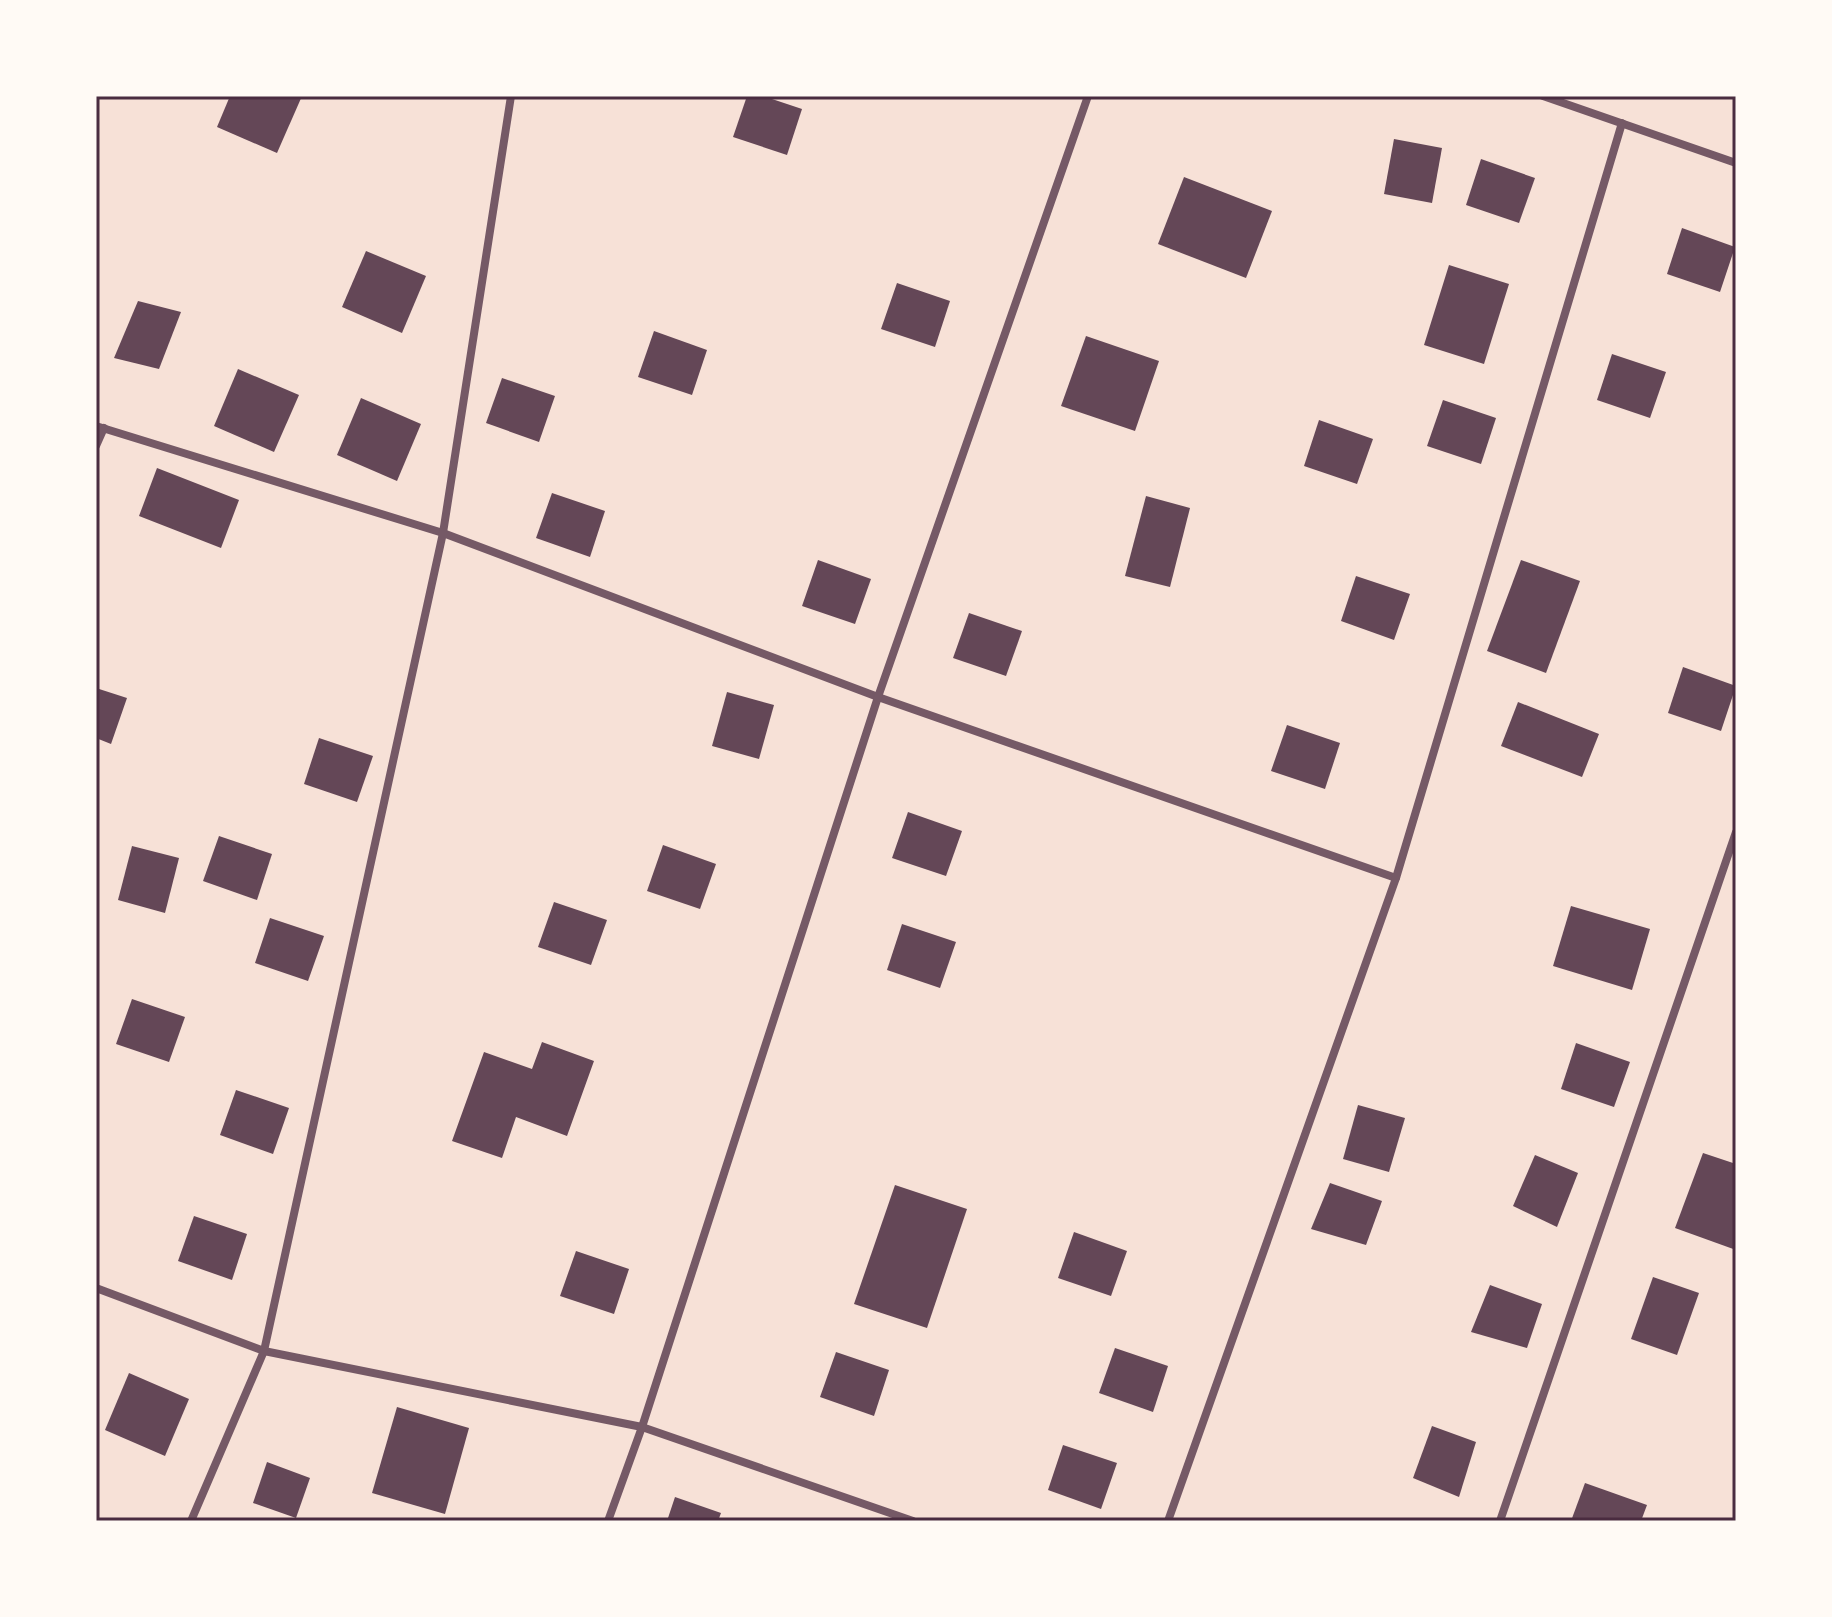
<svg xmlns="http://www.w3.org/2000/svg" width="1832" height="1617" viewBox="0 0 1832 1617" font-family="'IBM Plex Sans',sans-serif">
  <style>
    .building { fill: #644757 }
    .lines { fill: none; stroke-linecap: round; stroke-linejoin: round }
    .minor { stroke: #755966; stroke-width: 8 }
    .neatline { fill: none; stroke: #4a2c40; stroke-width: 3 }
  </style>
  <rect width="100%" height="100%" fill="#f7e1d7"/>
  <g class="building">
    <polygon points="230,96 302,96 277,153 217,127"/>
    <polygon points="747,96 763,96 802,109 787,155 733,137"/>
    <polygon points="1394,139 1442,148 1432,203 1384,194"/>
    <polygon points="1481,159 1535,178 1519,223 1466,205"/>
    <polygon points="1184,177 1272,211 1246,278 1158,244"/>
    <polygon points="1682,228 1735,247 1720,292 1667,274"/>
    <polygon points="366,251 426,276 402,333 342,307"/>
    <polygon points="1449,265 1509,284 1484,364 1424,345"/>
    <polygon points="897,283 950,301 935,347 881,329"/>
    <polygon points="138,301 181,312 159,369 114,358"/>
    <polygon points="654,331 707,350 692,395 638,377"/>
    <polygon points="1086,336 1159,361 1135,431 1061,406"/>
    <polygon points="1612,354 1666,372 1650,418 1597,400"/>
    <polygon points="238,369 299,395 274,452 214,426"/>
    <polygon points="502,378 555,396 539,442 486,423"/>
    <polygon points="361,398 421,424 397,481 337,455"/>
    <polygon points="1443,400 1496,418 1481,464 1427,446"/>
    <polygon points="1319,420 1373,439 1357,484 1304,466"/>
    <polygon points="157,468 239,500 221,548 139,516"/>
    <polygon points="552,493 605,511 590,557 536,538"/>
    <polygon points="1146,496 1190,508 1170,587 1125,576"/>
    <polygon points="818,560 871,579 855,624 802,606"/>
    <polygon points="1521,560 1580,581 1546,673 1487,651"/>
    <polygon points="1356,576 1410,594 1394,640 1341,621"/>
    <polygon points="969,613 1022,631 1006,676 953,658"/>
    <polygon points="1683,667 1736,686 1721,731 1668,713"/>
    <polygon points="96,688 127,698 111,744 96,738"/>
    <polygon points="727,692 774,705 759,759 712,746"/>
    <polygon points="1518,702 1599,734 1582,777 1501,746"/>
    <polygon points="1287,725 1340,743 1325,789 1271,771"/>
    <polygon points="319,738 373,756 357,802 304,784"/>
    <polygon points="908,812 962,831 946,876 892,858"/>
    <polygon points="219,836 272,854 257,900 203,881"/>
    <polygon points="663,845 716,864 700,909 647,891"/>
    <polygon points="132,846 179,858 165,913 118,900"/>
    <polygon points="554,902 607,920 591,965 538,947"/>
    <polygon points="1571,906 1650,929 1632,990 1553,966"/>
    <polygon points="270,918 324,936 308,981 255,963"/>
    <polygon points="902,924 956,942 940,988 887,970"/>
    <polygon points="132,999 185,1017 169,1062 116,1044"/>
    <polygon points="542,1042 594,1061 567,1136 516,1117 502,1158 452,1141 484,1052 532,1069"/>
    <polygon points="1576,1043 1630,1062 1614,1107 1561,1089"/>
    <polygon points="236,1090 289,1108 273,1154 220,1135"/>
    <polygon points="1358,1105 1405,1118 1389,1172 1343,1159"/>
    <polygon points="1703,1153 1736,1164 1736,1250 1675,1228"/>
    <polygon points="1535,1155 1578,1173 1557,1227 1513,1206"/>
    <polygon points="1330,1183 1382,1201 1366,1245 1311,1229"/>
    <polygon points="895,1185 967,1209 927,1328 854,1304"/>
    <polygon points="194,1216 247,1234 232,1280 178,1261"/>
    <polygon points="1074,1232 1127,1251 1111,1296 1058,1278"/>
    <polygon points="576,1251 629,1269 614,1314 560,1296"/>
    <polygon points="1653,1277 1699,1293 1677,1355 1631,1339"/>
    <polygon points="1490,1285 1542,1304 1527,1348 1471,1332"/>
    <polygon points="1115,1348 1168,1366 1153,1412 1099,1393"/>
    <polygon points="836,1352 889,1370 874,1416 820,1397"/>
    <polygon points="129,1373 189,1399 165,1456 105,1430"/>
    <polygon points="397,1407 469,1428 445,1514 372,1493"/>
    <polygon points="1432,1426 1476,1442 1459,1497 1413,1478"/>
    <polygon points="1063,1445 1117,1463 1101,1509 1048,1490"/>
    <polygon points="267,1462 310,1478 296,1518 253,1503"/>
    <polygon points="1585,1483 1647,1505 1641,1521 1571,1521"/>
    <polygon points="675,1497 721,1513 718,1521 667,1521"/>
  </g>
  <g class="lines">
    <g class="minor">
      <polyline points="1543,96 1736,163"/>
      <polyline points="96,426 443,533 878,697 1396,878"/>
      <polyline points="96,446 104,428"/>
      <polyline points="96,1288 264,1351 642,1427 913,1521"/>
      <polyline points="191,1521 264,1351 443,533 511,96"/>
      <polyline points="608,1521 642,1427 878,697 1088,96"/>
      <polyline points="1168,1521 1396,878 1622,123"/>
      <polyline points="1500,1521 1736,832"/>
    </g>
  </g>
  <rect width="1832" height="1617" fill="none" stroke="#fffaf5" stroke-width="196"/>
  <rect x="98" y="98" width="1636" height="1421" class="neatline"/>
</svg>
